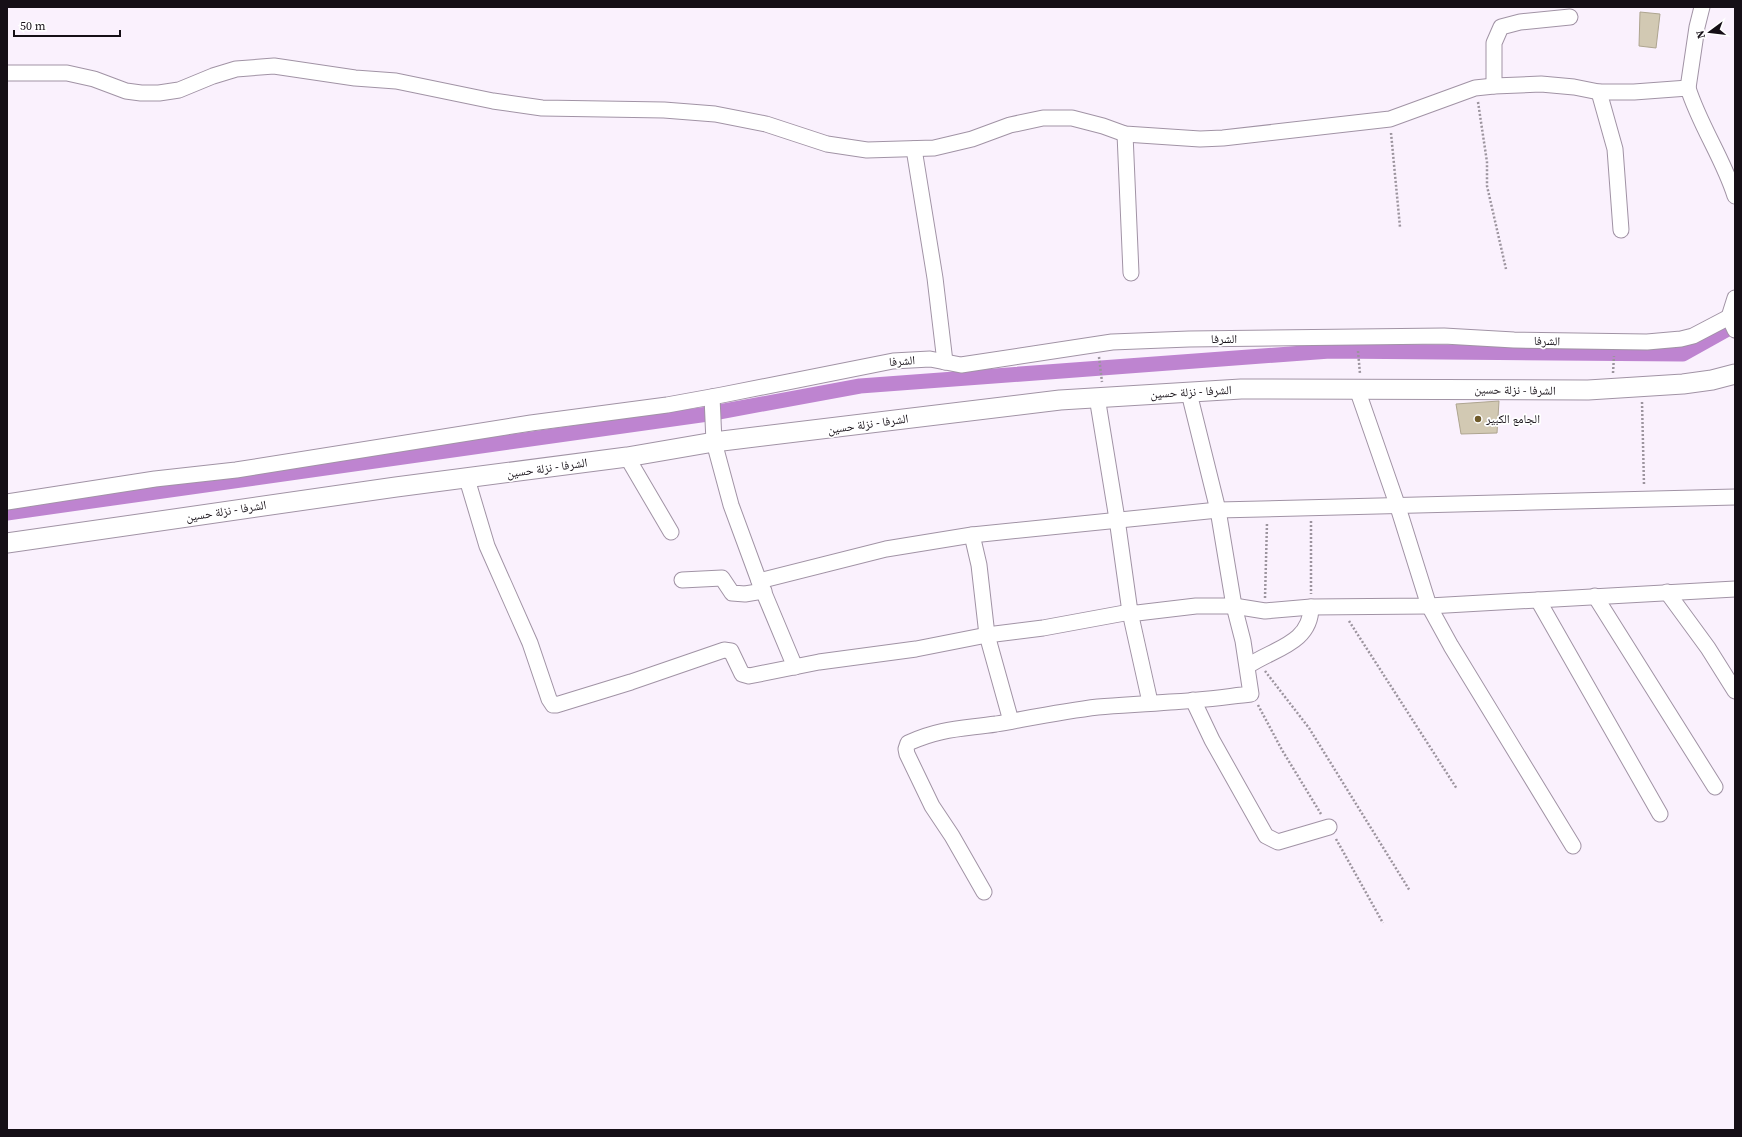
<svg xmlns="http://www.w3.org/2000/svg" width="1742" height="1137" viewBox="0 0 1742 1137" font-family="'Source Serif 4','Noto Naskh Arabic',serif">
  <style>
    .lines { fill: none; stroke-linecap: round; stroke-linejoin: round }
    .canal { stroke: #be84d0; stroke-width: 15 }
    .building { fill: #d2c9b3; stroke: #aea590 }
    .minor-casing { stroke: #a193a5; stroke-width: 17 }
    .tertiary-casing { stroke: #a193a5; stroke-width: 21 }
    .path { stroke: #9c949e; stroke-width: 2.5; stroke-dasharray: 2 2; stroke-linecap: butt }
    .minor { stroke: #fff; stroke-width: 15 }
    .tertiary { stroke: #fff; stroke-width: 19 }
    .poi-dot { fill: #6f5b2a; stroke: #fff; stroke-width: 1.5 }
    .labels { text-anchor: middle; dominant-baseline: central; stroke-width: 3.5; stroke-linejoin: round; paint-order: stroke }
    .street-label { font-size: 12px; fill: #150f16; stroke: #fff }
    .poi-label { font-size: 12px; fill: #150f16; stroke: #fff; text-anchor: start }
  </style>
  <rect width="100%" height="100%" fill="#faf1fd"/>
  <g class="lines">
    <polyline class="canal" points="7,513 708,414 860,386 1330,351 1683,354 1735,325"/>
  </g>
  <g class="building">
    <polygon points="1640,12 1660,14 1656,48 1639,46"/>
    <polygon points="1499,401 1497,433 1461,434 1456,404"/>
  </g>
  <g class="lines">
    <g class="minor-casing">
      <g id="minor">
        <path d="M7,73H67L94,79L126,91L141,93H159L179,90L213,76L236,69L274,66L355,78L396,81L493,101L542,108L664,110L715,114L766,124L827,144L867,150L934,148L972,139L1010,125L1043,118H1072L1103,126L1125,134L1200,139L1223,138L1390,119L1475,88L1494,86L1541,84L1574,87L1599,92H1634L1688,88C1700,126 1723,158 1735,196"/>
        <polyline points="1494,86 1494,43 1501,27 1520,22 1570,17"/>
        <polyline points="1688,88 1697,27 1702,7"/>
        <polyline points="1599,92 1615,149 1621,230"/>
        <polyline points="1125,134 1131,273"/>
        <polyline points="914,149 935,278 945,362"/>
        <polyline points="1735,298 1729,317 1735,330"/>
        <polyline points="1357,389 1397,504 1429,606 1451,646 1573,846"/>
        <polyline points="712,397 714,442 731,505 759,581 795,667"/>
        <polyline points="1097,397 1117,519 1130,612 1150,702"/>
        <polyline points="627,457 671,532"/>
        <polyline points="467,479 487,546 530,643 549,699 553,705 556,705 631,682 724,650 731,651 742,674 749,676 819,662 916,649 987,635 1043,628 1130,612 1137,613 1196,606 1234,606 1265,611 1311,607 1429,606 1735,589"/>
        <polyline points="7,502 155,479 236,470 531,423 667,405 722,395 893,361 930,359 961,365 1112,342 1189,339 1444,336 1514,340 1647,342 1681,339 1693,336 1735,314"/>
        <polyline points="972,535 979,565 987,635 1011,721"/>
        <polyline points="682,580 722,578 732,593 745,594 764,591"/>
        <polyline points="759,581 886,549 972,535 1218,510 1735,497"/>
        <polyline points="1667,592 1708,648 1735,691"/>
        <polyline points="1595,596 1715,787"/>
        <polyline points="1538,600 1660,814"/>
        <path d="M1248,666C1272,649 1311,644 1311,607"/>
        <polyline points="1193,700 1212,740 1266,836 1278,842 1329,827"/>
        <path d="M984,892L952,836L932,806L907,754L906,749L908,743C941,728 962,729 996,724C1030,718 1064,711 1098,707C1122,705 1146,704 1170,702C1197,701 1224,697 1251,694L1243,641L1234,606L1218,510L1189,393"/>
      </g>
    </g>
    <g class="tertiary-casing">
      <polyline id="tertiary" points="7,543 396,487 627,457 714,442 1060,400 1241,389 1588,390 1683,384 1712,380 1735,374"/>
    </g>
    <g class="path">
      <polyline points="1478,102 1487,162 1487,186 1506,269"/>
      <polyline points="1391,133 1400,227"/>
      <polyline points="1358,351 1360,374"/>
      <polyline points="1099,357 1102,382"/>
      <polyline points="1613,373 1614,356"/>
      <polyline points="1642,402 1644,485"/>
      <polyline points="1311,521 1311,594"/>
      <polyline points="1265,598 1267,523"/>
      <polyline points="1349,621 1457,789"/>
      <polyline points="1265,671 1309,728 1410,891"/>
      <polyline points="1258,705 1282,750 1321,814"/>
      <polyline points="1336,839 1383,923"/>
    </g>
    <use href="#minor" class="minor"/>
    <use href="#tertiary" class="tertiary"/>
  </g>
  <circle class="poi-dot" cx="1478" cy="419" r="4"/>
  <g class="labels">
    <g class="street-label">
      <text x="1224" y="339">الشرفا</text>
      <text transform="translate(1547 341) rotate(1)">الشرفا</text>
      <text transform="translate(902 361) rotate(-4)">الشرفا</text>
      <text transform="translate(1515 390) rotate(1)">الشرفا - نزلة حسين</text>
      <text transform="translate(1191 392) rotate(-3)">الشرفا - نزلة حسين</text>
      <text transform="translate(868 424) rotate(-8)">الشرفا - نزلة حسين</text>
      <text transform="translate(547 468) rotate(-8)">الشرفا - نزلة حسين</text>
      <text transform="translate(226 511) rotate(-9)">الشرفا - نزلة حسين</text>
    </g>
    <g class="poi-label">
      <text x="1486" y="419">الجامع الكبير</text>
    </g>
  </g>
  <rect width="1742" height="1137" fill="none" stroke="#150f16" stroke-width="16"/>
  <g transform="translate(1710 32) rotate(255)" stroke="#ffffff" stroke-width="3" paint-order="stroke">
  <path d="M0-3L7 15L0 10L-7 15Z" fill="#150f16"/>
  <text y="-6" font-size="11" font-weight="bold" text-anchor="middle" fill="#150f16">N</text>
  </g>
  <path d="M14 30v6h106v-6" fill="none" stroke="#150f16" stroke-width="2"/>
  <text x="20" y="30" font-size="12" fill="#150f16" stroke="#ffffff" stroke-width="3" paint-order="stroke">50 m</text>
</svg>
